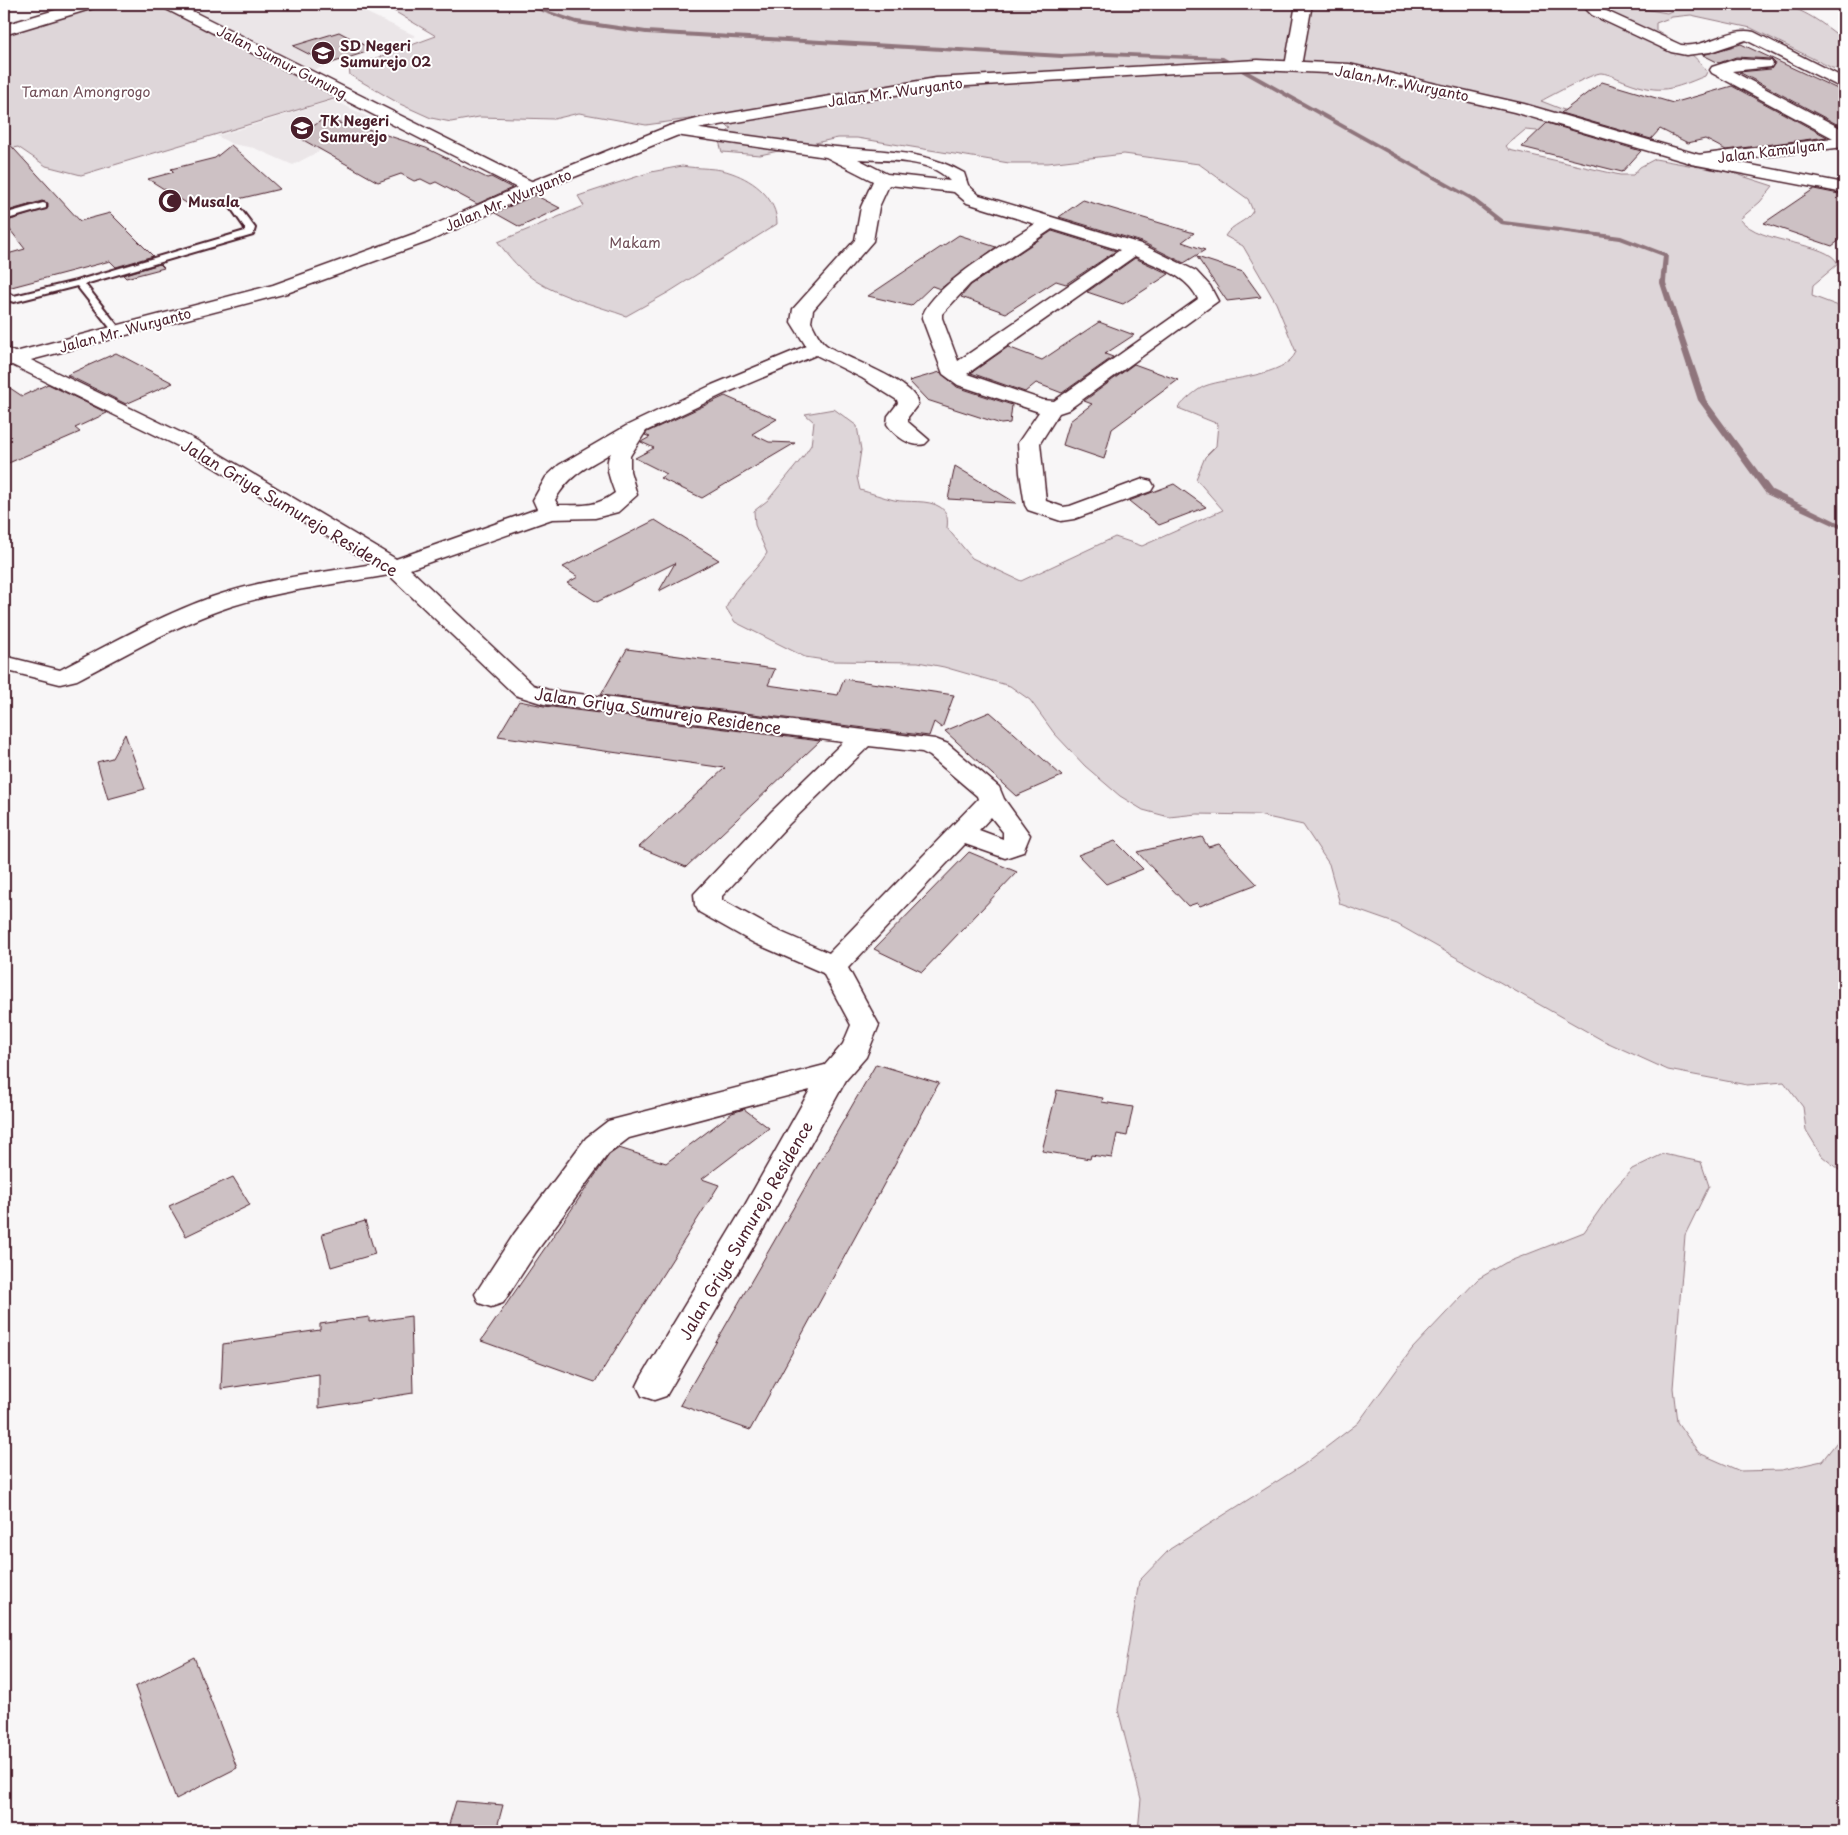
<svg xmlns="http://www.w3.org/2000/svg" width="1848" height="1835" viewBox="0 0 1848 1835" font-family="'Playpen Sans',sans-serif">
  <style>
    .built { fill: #ebe6e8 }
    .green { fill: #ded6d9; stroke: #947a82 }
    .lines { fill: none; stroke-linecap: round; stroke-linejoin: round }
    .stream { fill: #8f747b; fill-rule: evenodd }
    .building { fill: #cdc1c4; stroke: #4a1f2b }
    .service-casing { stroke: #4a1f2b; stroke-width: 4 }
    .minor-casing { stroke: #4a1f2b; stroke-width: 3 }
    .primary-casing { stroke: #4a1f2b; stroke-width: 3 }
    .service { fill: #fff; fill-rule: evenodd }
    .minor { fill: #fff; fill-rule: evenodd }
    .primary { fill: #fff; fill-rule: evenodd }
    .labels { text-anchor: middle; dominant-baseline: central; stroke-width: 4; stroke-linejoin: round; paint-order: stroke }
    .far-poi-label { font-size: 14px; font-weight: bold; fill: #4a1f2b; stroke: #fff; text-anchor: start }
    .far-street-label { font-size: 14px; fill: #4a1f2b; stroke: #fff }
    .far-park-label { font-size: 14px; fill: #6f4d56; stroke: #fff }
    .street-label { font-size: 16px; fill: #4a1f2b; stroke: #fff }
  </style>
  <rect width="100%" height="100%" fill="#f8f6f7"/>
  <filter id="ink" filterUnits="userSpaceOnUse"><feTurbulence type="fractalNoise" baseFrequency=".02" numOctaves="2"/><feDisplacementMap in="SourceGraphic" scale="10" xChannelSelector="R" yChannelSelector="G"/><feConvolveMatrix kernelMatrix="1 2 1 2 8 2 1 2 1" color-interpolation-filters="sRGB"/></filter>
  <g filter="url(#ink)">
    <g class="built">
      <polygon points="182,4 348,4 416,36 314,70"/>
      <polygon points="334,100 376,121 293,165 254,148 232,144 217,136"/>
    </g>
    <g class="green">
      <polygon points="101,4 156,4 164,6 337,98 81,175 46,166 18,147 4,150 4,32"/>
      <path d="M382,4H1615L1667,13L1680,7L1676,4C1709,4 1744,0 1777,4C1802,7 1825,25 1844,40V70L1832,68L1751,28L1691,15L1672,17L1656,23V30C1672,39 1698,56 1707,72L1705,76C1673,89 1661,95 1627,82C1618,79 1611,74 1601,73C1593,73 1552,95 1541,101L1628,135L1617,145L1574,134L1525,130L1506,146L1509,150L1620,175H1633L1640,167L1655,159L1733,173L1773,186L1760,202L1740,219C1759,245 1829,241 1838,264L1813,285L1812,296L1844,308V1174L1822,1156L1806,1130L1803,1107L1784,1082L1747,1085L1668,1070L1602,1040L1397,924L1340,904L1329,864L1303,825L1258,815L1197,814L1169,817L1143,810L1120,796L1085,766L1054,733L1030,700L1010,686L944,667L918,662L831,661L805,657L735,622L726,608C737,582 754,575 767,553L755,525L754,511L768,500L803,457L811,445L814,422L805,414L834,409L857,426L861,450L857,477L860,490C871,493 882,497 894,500C908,503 928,499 940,507C948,512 948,520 947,528L972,558L1021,581L1115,537L1142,546L1223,510L1196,479L1205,457L1216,446L1218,424L1178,408C1185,400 1196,390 1205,386C1229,377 1285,377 1296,352L1276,303L1243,246L1225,236C1233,223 1246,223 1253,211L1248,199L1199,164L1124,154L1048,163H1009L857,138H838L760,155L722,152L719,141L731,128L711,116L646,125L579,113L554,119L479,117L451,122L431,118L400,104L350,75L349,68L436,36Z"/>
      <path d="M682,166C698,169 717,167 732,173C755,181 777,199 777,224L669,292L626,316C599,306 560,297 536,281C521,271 509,257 498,242L584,206L578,196L651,172Z"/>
      <polygon points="1663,1154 1701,1162 1709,1186 1685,1235 1673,1388 1677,1422 1699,1453 1740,1471 1782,1470 1822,1461 1844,1433 1844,1831 1138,1831 1141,1799 1118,1710 1139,1581 1170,1549 1303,1465 1358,1423 1412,1349 1478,1279 1505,1263 1584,1232 1615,1188 1632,1169"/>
    </g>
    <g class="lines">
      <polygon class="stream" points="520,4 528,4 577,20 646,30 1062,54 1104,52 1223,57 1473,197 1504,221 1621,236 1668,254 1666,283 1706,400 1772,490 1844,525 1844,530 1766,494 1698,400 1660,283 1663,256 1620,240 1500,224 1469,199 1220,60 1104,56 1062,58 646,34 576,24"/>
    </g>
    <g class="building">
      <polygon points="339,32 373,50 328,64 293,46"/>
      <polygon points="1741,44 1844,92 1844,128 1739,72 1771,69 1775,63 1771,59 1736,57 1719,63 1703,55"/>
      <polygon points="1602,82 1673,103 1732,86 1827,137 1726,150 1705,139 1688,143 1660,129 1651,139 1561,113"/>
      <polygon points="322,120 362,127 426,148 487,178 491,177 512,188 477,204 436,182 431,184 421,179 414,181 401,174 378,182 298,137"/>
      <polygon points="1547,123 1641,151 1622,172 1522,147"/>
      <polygon points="4,138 80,221 110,213 153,256 116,267 110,261 4,289 4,255 25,249 4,222 48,208 48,203 42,201 4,212"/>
      <polygon points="231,145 280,189 230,201 211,208 203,200 188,204 148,179 174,172 171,169 215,158"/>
      <polygon points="1814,189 1844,195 1844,237 1832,246 1764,223"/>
      <polygon points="535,195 560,208 520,227 495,213"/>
      <polygon points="1083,200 1194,233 1182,242 1205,250 1184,263 1142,242 1059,217"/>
      <polygon points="1052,231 1116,251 1066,284 1056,281 1006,313 961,297 971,285"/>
      <polygon points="959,235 996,247 940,289 932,286 911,306 868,296"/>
      <polygon points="1197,257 1243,272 1261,297 1227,301"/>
      <polygon points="1135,258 1169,274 1123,304 1087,292"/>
      <polygon points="160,264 164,268 126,278 123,275"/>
      <polygon points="1099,322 1134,335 1105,354 1113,357 1062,393 1036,383 1025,392 971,373 1008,347 1042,360"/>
      <polygon points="116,353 122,356 173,383 126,404 67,375"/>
      <polygon points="1134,364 1178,380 1112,429 1104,459 1063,445 1070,421 1092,404 1084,401"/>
      <polygon points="940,372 957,387 1012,405 1010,423 1001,424 927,400 909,381"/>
      <polygon points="4,384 22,396 48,384 107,413 75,428 80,432 4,465"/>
      <polygon points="725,396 777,419 752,434 769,442 795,443 702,498 660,478 667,474 635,458 654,448 641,442 650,437 645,435 647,432"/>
      <polygon points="955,466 1016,503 948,499"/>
      <polygon points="1174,484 1206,507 1159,525 1129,501"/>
      <polygon points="655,520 719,560 659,591 675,563 597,602 567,583 578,577 563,567"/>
      <polygon points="627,649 775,669 768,685 838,695 844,679 954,695 942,728 934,722 929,736 601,695"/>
      <polygon points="519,701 544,706 820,741 686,867 639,847 725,768 498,736"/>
      <polygon points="990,712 1014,733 1062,776 1016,796 945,731"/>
      <polygon points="125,734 145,789 108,799 97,762 112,758"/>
      <polygon points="1202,837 1208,847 1219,844 1257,884 1200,906 1197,903 1188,906 1137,852"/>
      <polygon points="1115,841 1143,869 1106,884 1078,855"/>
      <polygon points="969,852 1017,872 922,972 874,949"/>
      <polygon points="876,1064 939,1083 750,1430 680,1405"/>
      <polygon points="1057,1090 1103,1098 1102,1102 1133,1107 1127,1136 1117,1134 1112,1158 1091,1155 1090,1159 1042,1151"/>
      <polygon points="744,1109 769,1128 702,1179 719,1185 595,1382 481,1341 609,1155 619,1148 666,1163 732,1113"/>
      <polygon points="233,1177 250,1205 186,1236 169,1206"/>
      <polygon points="365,1221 375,1254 331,1267 322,1234"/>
      <polygon points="411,1316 413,1393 319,1408 319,1374 221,1389 223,1344 320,1330 320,1324 369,1317 369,1322"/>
      <polygon points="194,1657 237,1768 176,1799 135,1687"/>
      <polygon points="456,1801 503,1805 496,1831 447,1831"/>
    </g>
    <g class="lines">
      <g class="service-casing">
        <g id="service">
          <polygon points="43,203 46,204 46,208 4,220 4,214"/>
          <polygon points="230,203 236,203 255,228 253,235 85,284 121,330 121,334 115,334 77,286 14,302 4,299 4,291 14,296 76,281 245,231 245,228 229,205"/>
        </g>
      </g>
      <g class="minor-casing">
        <g id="minor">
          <polygon points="76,4 100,4 97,7 4,35 4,25"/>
          <polygon points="159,4 178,4 537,184 540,188 537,192 525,192 162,7"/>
          <polygon points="1296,4 1312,4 1301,66 1293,71 1285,66"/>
          <path d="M1588,4H1603L1602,9L1681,45C1706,49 1729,26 1754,32L1844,78V89L1746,40L1710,52L1686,55L1671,52L1592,15L1586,9Z"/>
          <polygon points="1736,59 1771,61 1773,64 1771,67 1732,71 1844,130 1844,147 1697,165 1691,164 1688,160 1691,156 1697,155 1833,138 1712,73 1710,70 1712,67"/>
          <path d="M675,125C726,133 776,140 827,146C875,152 921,148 964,173L968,185L979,195L1141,244L1196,271L1210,286L1218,301L1068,410L1059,413L1040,443L1046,501L1063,507L1070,506L1143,479L1151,481L1154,486L1151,491L1074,519L1061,521L1028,510L1025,505L1020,473L1018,443L1039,412L958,385L943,374L922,318C928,288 1009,241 1035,224L967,203L954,192L889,185L879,207L873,241L813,310L811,322C815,329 819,340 826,345C845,359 915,380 918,404L908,417V422L929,440L925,444C911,448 895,436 887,424L888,416L898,403L897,400L862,378L816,355L726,393L646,431L630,456V471L637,495L618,512L595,518L552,519L410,569L533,685L548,690L935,739L948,744L999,787L1004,799L1030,835L1023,852L1005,858L965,844L848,968L879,1025L866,1057L846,1080L767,1223L666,1396L654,1400L642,1396L637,1386L642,1376L745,1205L810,1090L629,1138L608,1154L536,1252L503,1303L491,1307L479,1303L475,1294L514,1234L586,1138L608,1121L825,1065L843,1044L851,1025L823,973L754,943L699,912L695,905L694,894L771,812L843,742L544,704L515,695L389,575C337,584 282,590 232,606C177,624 127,654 77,680L60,684L4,670V656L60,670C110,644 159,616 212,597C263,579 319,573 373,564L180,447L4,361V347L194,439L396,559L537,509L533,500L546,477L559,465L626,426L712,385L806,346L791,322L793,309L855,240L861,207L873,181L826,157L669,134L667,130L669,126ZM858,159C886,161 930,158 950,181L887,174ZM1052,229L1120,250L958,361L942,318V314L970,284ZM1135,256C1158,267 1187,275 1198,299L1054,401L1043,400L967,374ZM611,453C603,464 611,482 615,493C595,508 581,505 558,505L555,500C569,475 587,467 611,453ZM869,746L922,752L930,756L977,796L978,799L829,953L774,929L722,900V896L789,824ZM991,817L1003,832V839L979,830Z"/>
        </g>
      </g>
      <g class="primary-casing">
        <polygon id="primary" points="1258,60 1349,64 1524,104 1700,155 1844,183 1844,193 1697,165 1514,112 1349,74 1258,70 1191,72 936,88 702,128 681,134 537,192 430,241 287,293 4,367 4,355 273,285 416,233 525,184 669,126 701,118 936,78"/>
      </g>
      <use href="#service" class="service"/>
      <use href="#minor" class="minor"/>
      <use href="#primary" class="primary"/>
    </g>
  </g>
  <defs>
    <g id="school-disc" transform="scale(1.25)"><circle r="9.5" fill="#4a1f2b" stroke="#fff"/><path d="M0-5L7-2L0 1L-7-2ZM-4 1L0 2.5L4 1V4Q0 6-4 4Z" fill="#fff"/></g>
    <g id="mosque-disc" transform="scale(1.25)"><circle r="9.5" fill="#4a1f2b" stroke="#fff"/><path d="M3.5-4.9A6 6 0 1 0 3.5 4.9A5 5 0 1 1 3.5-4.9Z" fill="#fff"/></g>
  </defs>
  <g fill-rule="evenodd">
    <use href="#school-disc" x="323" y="53"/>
    <use href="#school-disc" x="302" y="128"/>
    <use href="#mosque-disc" x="170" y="201"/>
  </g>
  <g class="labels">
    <g class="far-poi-label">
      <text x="340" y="45">SD Negeri<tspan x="340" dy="16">Sumurejo 02</tspan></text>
      <text x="320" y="120">TK Negeri<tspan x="320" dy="16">Sumurejo</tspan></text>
      <text x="188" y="201">Musala</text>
    </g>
    <g class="far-street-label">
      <text transform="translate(282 62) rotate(27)">Jalan Sumur Gunung</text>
      <text transform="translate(1402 83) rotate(11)">Jalan Mr. Wuryanto</text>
      <text transform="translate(895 92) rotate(-8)">Jalan Mr. Wuryanto</text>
      <text transform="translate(1771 151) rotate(-7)">Jalan Kamulyan</text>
      <text transform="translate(508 200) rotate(-23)">Jalan Mr. Wuryanto</text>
      <text transform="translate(125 330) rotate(-15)">Jalan Mr. Wuryanto</text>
    </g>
    <g class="far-park-label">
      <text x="86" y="91">Taman Amongrogo</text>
      <text x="635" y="242">Makam</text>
    </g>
    <g class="street-label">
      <text transform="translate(290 507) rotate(31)">Jalan Griya Sumurejo Residence</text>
      <text transform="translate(658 710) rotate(8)">Jalan Griya Sumurejo Residence</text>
      <text transform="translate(745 1230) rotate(-60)">Jalan Griya Sumurejo Residence</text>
    </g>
  </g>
  <rect width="1848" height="1835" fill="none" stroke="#fff" stroke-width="20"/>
  <rect x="10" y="10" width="1828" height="1815" fill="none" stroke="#4a1f2b" stroke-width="2" filter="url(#ink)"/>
</svg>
